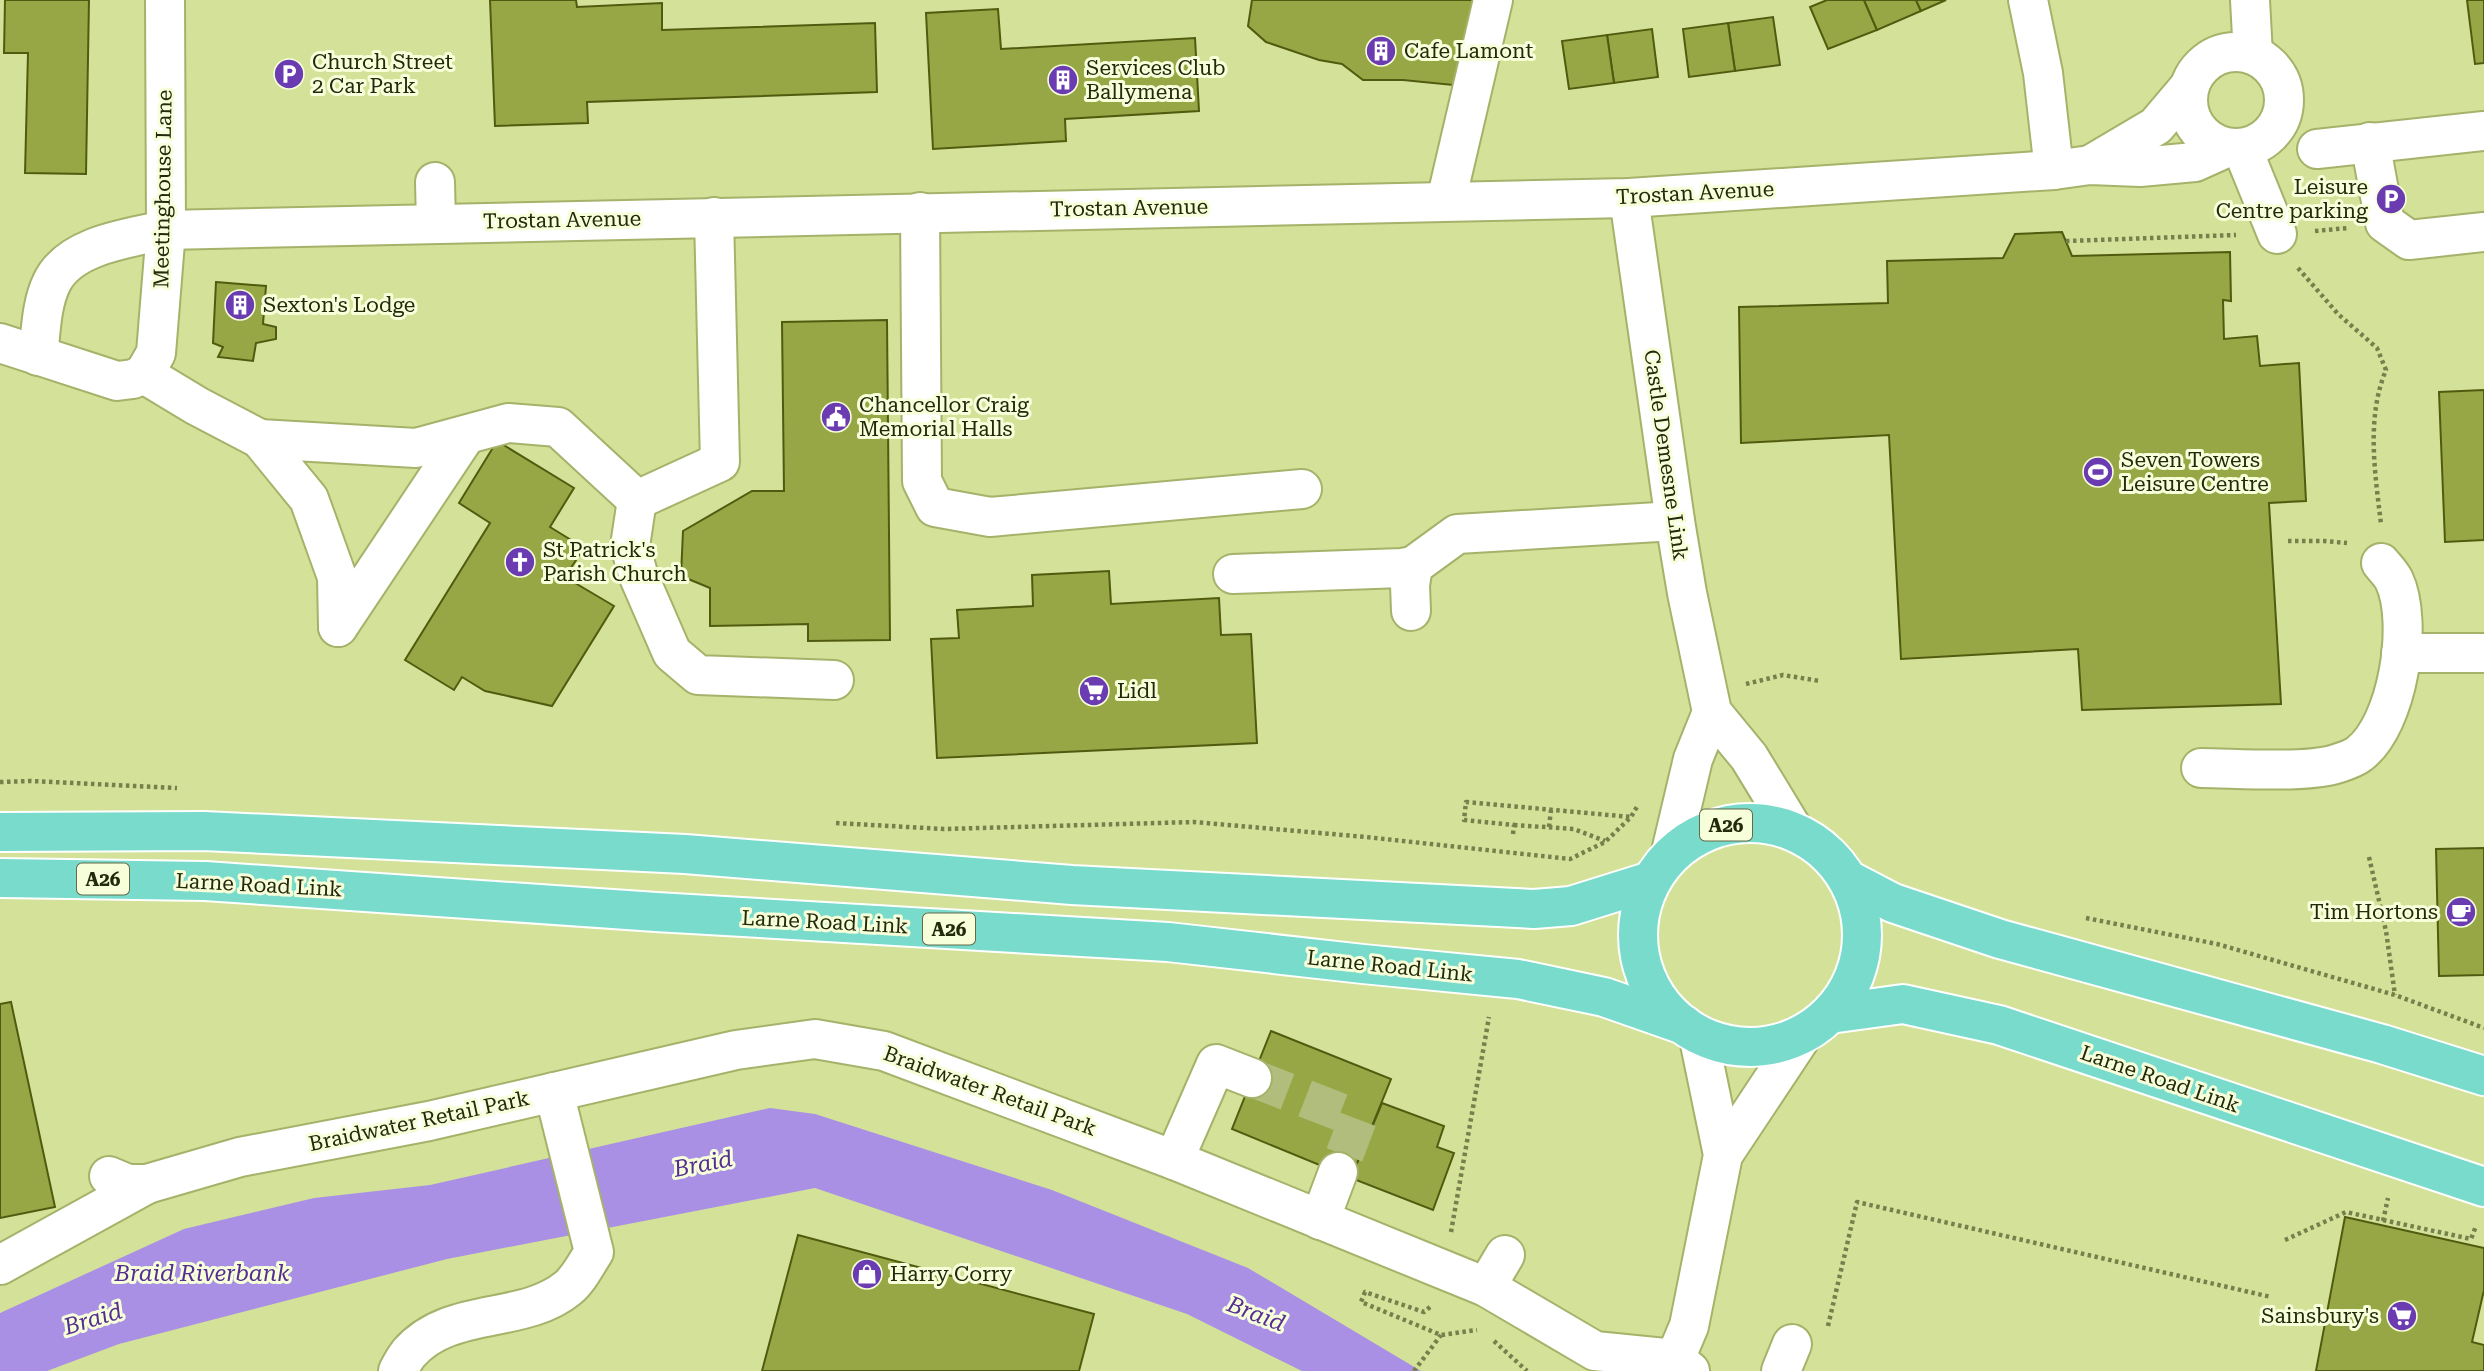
<svg xmlns="http://www.w3.org/2000/svg" width="2484" height="1371" viewBox="0 0 2484 1371" font-family="'Roboto Serif',serif">
  <style>
    .water { fill: #aa90e5 }
    .building { fill: #97a745; stroke: #515b0f; stroke-width: 2 }
    .lines { fill: none; stroke-linecap: round; stroke-linejoin: round }
    .minor-tunnel { stroke: #b0bd7c; stroke-width: 38; stroke-dasharray: 38 19; stroke-linecap: butt }
    .minor-casing { stroke: #a5b26a; stroke-width: 42 }
    .major-casing { stroke: #fff; stroke-width: 42 }
    .path { stroke: #76804d; stroke-width: 4.5; stroke-dasharray: 3.5 3.5; stroke-linecap: butt }
    .minor { stroke: #fff; stroke-width: 38 }
    .major { stroke: #79dbcb; stroke-width: 38 }
    .labels { text-anchor: middle; dominant-baseline: central; stroke-width: 6; stroke-linejoin: round; paint-order: stroke }
    .shield { fill: #f6ffda; stroke: #636949; stroke-width: 2 }
    .shield-label { font-size: 19px; font-weight: bold; fill: #24290b }
    .poi-label { font-size: 21px; fill: #24290b; stroke: #f6ffda; text-anchor: start }
    .street-label { font-size: 21px; fill: #24290b; stroke: #f6ffda }
    .water-label { font-size: 23px; font-style: italic; fill: #562e91; stroke: #f6ffda }
  </style>
  <rect width="100%" height="100%" fill="#d3e298"/>
  <polygon class="water" points="770,1108 815,1114 1052,1190 1248,1268 1421,1371 1302,1371 1187,1314 815,1188 447,1259 119,1344 47,1371 0,1371 0,1313 184,1229 314,1198 430,1185"/>
  <g class="building">
    <polygon points="5,0 89,0 86,174 25,173 28,53 4,53"/>
    <polygon points="490,0 576,0 577,7 662,3 662,30 875,23 877,92 587,102 588,123 495,126"/>
    <polygon points="1252,0 1479,0 1463,86 1403,80 1363,80 1342,64 1319,60 1266,42 1248,26"/>
    <polygon points="1827,0 1864,0 1877,30 1828,49 1810,7"/>
    <polygon points="1864,0 1916,0 1921,11 1877,30"/>
    <polygon points="1916,0 1946,0 1921,11"/>
    <polygon points="2467,0 2484,0 2484,63 2475,64"/>
    <polygon points="998,9 1001,49 1195,38 1199,111 1065,119 1066,141 933,149 926,13"/>
    <polygon points="1773,17 1780,65 1735,71 1728,23"/>
    <polygon points="1728,23 1735,71 1689,77 1683,29"/>
    <polygon points="1652,29 1658,77 1614,83 1607,35"/>
    <polygon points="1607,35 1614,83 1569,89 1562,41"/>
    <polygon points="2062,232 2072,256 2230,252 2231,301 2223,300 2224,339 2257,336 2260,366 2299,363 2306,501 2269,503 2281,704 2082,710 2078,649 1901,659 1889,435 1741,443 1739,307 1888,303 1887,261 2003,258 2015,234"/>
    <polygon points="216,282 266,286 263,324 276,327 276,339 256,343 253,361 218,357 223,347 213,343"/>
    <polygon points="887,320 890,640 808,641 808,624 710,626 710,588 681,576 683,531 752,491 784,491 782,322"/>
    <polygon points="2484,390 2484,540 2445,542 2439,392"/>
    <polygon points="497,441 574,488 550,527 584,548 565,577 614,606 552,706 485,691 462,677 454,690 405,660 490,523 459,503"/>
    <polygon points="1109,571 1111,604 1219,598 1221,635 1251,634 1257,743 937,758 931,639 959,638 957,610 1033,606 1032,575"/>
    <polygon points="2484,848 2484,975 2439,976 2436,849"/>
    <polygon points="11,1002 55,1207 0,1218 0,1004"/>
    <polygon points="1271,1031 1391,1079 1351,1178 1232,1129"/>
    <polygon points="1382,1103 1444,1126 1437,1147 1454,1153 1433,1210 1351,1178"/>
    <polygon points="2345,1217 2484,1248 2484,1290 2472,1342 2484,1345 2484,1371 2316,1371"/>
    <polygon points="798,1235 1094,1314 1079,1371 762,1371"/>
  </g>
  <g class="lines">
    <polyline class="minor-tunnel" points="1252,1078 1358,1119 1338,1172"/>
    <g class="minor-casing">
      <g id="minor">
        <polyline points="2028,0 2043,73 2054,170"/>
        <polyline points="2250,0 2253,55"/>
        <circle cx="2236" cy="100" r="48"/>
        <polyline points="2370,142 2385,223 2409,240 2484,232"/>
        <polyline points="2242,148 2277,234"/>
        <polyline points="2317,149 2484,131"/>
        <polyline points="2090,165 2156,126 2189,87"/>
        <polyline points="435,182 436,223"/>
        <polyline points="1629,198 1675,521 1687,593 1712,712 1749,757 1794,831"/>
        <polyline points="1446,201 1493,0"/>
        <polyline points="920,212 922,481 935,507 990,517 1302,489"/>
        <polyline points="0,343 117,381 133,379 144,374"/>
        <path d="M38,356C41,332 41,304 52,282C70,245 129,238 166,230L1629,198L2054,170L2090,165L2140,167L2195,162L2226,148"/>
        <polyline points="144,374 156,353 166,230 165,0"/>
        <polyline points="144,374 197,406 260,439 309,499 337,577 338,627"/>
        <polyline points="260,439 416,448 508,423 558,427 637,500 720,462 714,217"/>
        <polyline points="637,500 630,546 639,577 672,653 698,675 834,680"/>
        <polyline points="1233,574 1402,568 1413,566 1457,534 1675,521"/>
        <polyline points="1411,611 1410,585 1413,566"/>
        <polyline points="338,627 466,435"/>
        <polyline points="2401,653 2484,653"/>
        <path d="M2201,768C2235,768 2309,774 2339,763C2345,761 2354,758 2359,754C2398,725 2414,622 2394,580C2391,574 2385,568 2381,563"/>
        <polyline points="1670,856 1693,759 1712,712"/>
        <polyline points="1723,1155 1804,1033"/>
        <polyline points="1174,1160 1216,1064 1252,1078"/>
        <polyline points="109,1176 128,1184 147,1184 240,1157 429,1121 736,1050 815,1039 884,1051 1174,1160 1486,1287 1595,1351 1675,1359"/>
        <polyline points="1320,1220 1338,1172"/>
        <polyline points="0,1265 147,1184"/>
        <polyline points="1486,1287 1505,1255"/>
        <path d="M398,1371C401,1365 405,1358 409,1353C450,1306 523,1325 568,1288C579,1279 586,1264 594,1252L554,1092"/>
        <polyline points="1690,1371 1675,1359 1689,1326 1723,1155 1698,1034"/>
        <polyline points="1781,1371 1792,1344"/>
      </g>
    </g>
    <g class="major-casing">
      <g id="major">
        <circle cx="1750" cy="935" r="112"/>
        <polyline points="0,832 204,831 685,854 1072,885 1534,909 1571,906 1651,881"/>
        <polyline points="0,878 205,881 656,912 1168,942 1363,964 1518,979 1604,997 1684,1025"/>
        <polyline points="1849,880 1893,903 2000,939 2382,1044 2484,1076"/>
        <polyline points="1830,1014 1903,1004 1999,1025 2484,1187"/>
      </g>
    </g>
    <g class="path">
      <polyline points="2315,231 2348,228"/>
      <polyline points="2066,241 2236,235"/>
      <path d="M2298,268L2338,314L2377,348L2386,370C2366,418 2375,473 2381,524"/>
      <polyline points="2288,541 2324,541 2347,543"/>
      <polyline points="1746,684 1783,675 1820,681"/>
      <polyline points="0,782 31,781 177,788"/>
      <polyline points="836,823 944,829 1194,822 1366,837 1570,859 1605,842 1631,817 1638,805"/>
      <polyline points="1514,825 1574,829 1605,841"/>
      <polyline points="1549,827 1551,810"/>
      <polyline points="1513,834 1514,825 1464,820 1466,802 1631,817"/>
      <polyline points="2369,857 2386,931 2395,995"/>
      <polyline points="2086,918 2217,944 2395,995 2484,1028"/>
      <polyline points="2383,1221 2388,1198"/>
      <polyline points="1451,1232 1489,1017"/>
      <polyline points="2285,1240 2346,1212 2471,1239 2476,1226"/>
      <polyline points="1430,1307 1424,1312 1365,1292 1361,1302 1441,1335 1477,1330"/>
      <polyline points="1828,1326 1857,1202 2271,1297"/>
      <polyline points="1494,1341 1527,1371"/>
      <polyline points="1414,1371 1441,1335"/>
    </g>
    <use href="#minor" class="minor"/>
    <use href="#major" class="major"/>
  </g>
  <defs>
    <g id="building-disc" transform="scale(1.575)"><circle r="9.5" fill="#6b3bb2" stroke="#f6ffda"/><path d="M-4-6H4V6H1V3H-1V6H-4ZM-2.5-4.3h1.7v1.8h-1.7ZM.8-4.3h1.7v1.8H.8ZM-2.5-1h1.7V.8h-1.7ZM.8-1h1.7V.8H.8Z" fill="#fff"/></g>
    <g id="parking-disc" transform="scale(1.575)"><circle r="9.5" fill="#6b3bb2" stroke="#f6ffda"/><path d="M-3.5-5.5H1a3.5 3.5 0 0 1 0 7H-1V5.5H-3.5ZM-1-3.4V-.6H.8a1.4 1.4 0 0 0 0-2.8Z" fill="#fff"/></g>
    <g id="civic-disc" transform="scale(1.575)"><circle r="9.5" fill="#6b3bb2" stroke="#f6ffda"/><path d="M-.6-6.5H3V-4.5H.6V-3L4-1V1h2V6H-6V1h2V-1L-.6-3ZM-1.2 2.5V6h2.4V2.5Z" fill="#fff"/></g>
    <g id="stadium-disc" transform="scale(1.575)"><circle r="9.5" fill="#6b3bb2" stroke="#f6ffda"/><path d="M0-5a6.5 5 0 1 0 0 10a6.5 5 0 1 0 0-10ZM-3.5-1.8h7v3.6h-7Z" fill="#fff"/></g>
    <g id="church-disc" transform="scale(1.575)"><circle r="9.5" fill="#6b3bb2" stroke="#f6ffda"/><path d="M-1.2-6h2.4v3.5h3.3v2.4h-3.3V6h-2.4V-.1h-3.3v-2.4h3.3Z" fill="#fff"/></g>
    <g id="supermarket-disc" transform="scale(1.575)"><circle r="9.5" fill="#6b3bb2" stroke="#f6ffda"/><path d="M-6-5.5h2.5l.6 2H6L4.5 2H-2.5L-4.4-4H-6ZM-1.5 3.2a1.3 1.3 0 1 0 .1 0ZM3 3.2a1.3 1.3 0 1 0 .1 0Z" fill="#fff"/></g>
    <g id="cafe-disc" transform="scale(1.575)"><circle r="9.5" fill="#6b3bb2" stroke="#f6ffda"/><path d="M-5.5-4.5H6V0H3Q3 3.5 0 3.5H-2.5Q-5.5 3.5-5.5 0ZM3-3.2v2h1.7v-2ZM-6 4.5H4V6H-6Z" fill="#fff"/></g>
    <g id="shop-disc" transform="scale(1.575)"><circle r="9.5" fill="#6b3bb2" stroke="#f6ffda"/><path d="M-5-2.5h2.3a2.7 3.5 0 0 1 5.4 0H5L5.5 6h-11ZM-1.5-2.5h3a1.5 2.3 0 0 0-3 0Z" fill="#fff"/></g>
  </defs>
  <g fill-rule="evenodd">
    <use href="#building-disc" x="1381" y="51"/>
    <use href="#parking-disc" x="289" y="74"/>
    <use href="#building-disc" x="1063" y="80"/>
    <use href="#parking-disc" x="2391" y="199"/>
    <use href="#building-disc" x="240" y="305"/>
    <use href="#civic-disc" x="836" y="417"/>
    <use href="#stadium-disc" x="2098" y="472"/>
    <use href="#church-disc" x="520" y="562"/>
    <use href="#supermarket-disc" x="1094" y="691"/>
    <use href="#cafe-disc" x="2461" y="912"/>
    <use href="#shop-disc" x="867" y="1274"/>
    <use href="#supermarket-disc" x="2402" y="1316"/>
  </g>
  <g class="labels">
    <g class="shield">
      <rect x="1700" y="809.5" width="52" height="31" rx="5"/>
      <rect x="77" y="863.5" width="52" height="31" rx="5"/>
      <rect x="923" y="913.5" width="52" height="31" rx="5"/>
    </g>
    <g class="shield-label">
      <text x="1726" y="825">A26</text>
      <text x="103" y="879">A26</text>
      <text x="949" y="929">A26</text>
    </g>
    <g class="poi-label">
      <text x="1404" y="51">Cafe Lamont</text>
      <text x="312" y="62">Church Street<tspan x="312" dy="24">2 Car Park</tspan></text>
      <text x="1086" y="68">Services Club<tspan x="1086" dy="24">Ballymena</tspan></text>
      <text x="2368" y="187" text-anchor="end">Leisure<tspan x="2368" dy="24">Centre parking</tspan></text>
      <text x="263" y="305">Sexton's Lodge</text>
      <text x="859" y="405">Chancellor Craig<tspan x="859" dy="24">Memorial Halls</tspan></text>
      <text x="2121" y="460">Seven Towers<tspan x="2121" dy="24">Leisure Centre</tspan></text>
      <text x="543" y="550">St Patrick's<tspan x="543" dy="24">Parish Church</tspan></text>
      <text x="1117" y="691">Lidl</text>
      <text x="2438" y="912" text-anchor="end">Tim Hortons</text>
      <text x="890" y="1274">Harry Corry</text>
      <text x="2379" y="1316" text-anchor="end">Sainsbury's</text>
    </g>
    <g class="street-label">
      <text transform="translate(163 189) rotate(-89)">Meetinghouse Lane</text>
      <text transform="translate(1695 193) rotate(-3)">Trostan Avenue</text>
      <text transform="translate(1129 208) rotate(-1)">Trostan Avenue</text>
      <text transform="translate(562 220) rotate(-1)">Trostan Avenue</text>
      <text transform="translate(1666 455) rotate(82)">Castle Demesne Link</text>
      <text transform="translate(259 885) rotate(3)">Larne Road Link</text>
      <text transform="translate(825 922) rotate(3)">Larne Road Link</text>
      <text transform="translate(1390 966) rotate(6)">Larne Road Link</text>
      <text transform="translate(2160 1079) rotate(19)">Larne Road Link</text>
      <text transform="translate(990 1091) rotate(20)">Braidwater Retail Park</text>
      <text transform="translate(419 1121) rotate(-12)">Braidwater Retail Park</text>
    </g>
    <g class="water-label">
      <text transform="translate(703 1164) rotate(-11)">Braid</text>
      <text x="202" y="1273">Braid Riverbank</text>
      <text transform="translate(1256 1314) rotate(21)">Braid</text>
      <text transform="translate(93 1319) rotate(-17)">Braid</text>
    </g>
  </g>
</svg>
